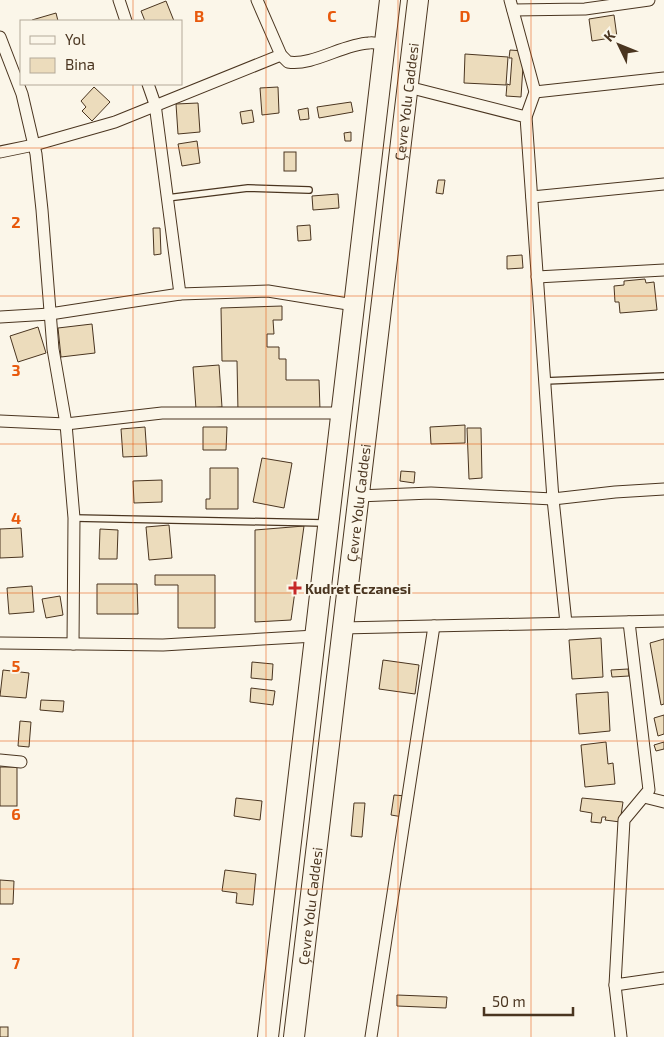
<svg xmlns="http://www.w3.org/2000/svg" width="664" height="1037" viewBox="0 0 664 1037" font-family="'Exo 2',sans-serif">
  <style>
    .building { fill: #ecdcbc; stroke: #4a3520 }
    .lines { fill: none; stroke-linecap: round; stroke-linejoin: round }
    .lane-casing { stroke: #4a3520; stroke-width: 8 }
    .street-casing { stroke: #4a3520; stroke-width: 13 }
    .highway-casing { stroke: #4a3520; stroke-width: 22 }
    .lane { stroke: #fbf6e9; stroke-width: 5.5 }
    .street { stroke: #fbf6e9; stroke-width: 11 }
    .highway { stroke: #fbf6e9; stroke-width: 20 }
    .grid { fill: none; stroke: #e8590c; stroke-width: 1; stroke-opacity: 0.55 }
    .poi-dot { fill: #c62828; stroke: #fbf6e9; stroke-width: 2 }
    .labels { text-anchor: middle; dominant-baseline: central; stroke-width: 4; stroke-linejoin: round; paint-order: stroke }
    .street-label { font-size: 14px; fill: #4a3520; stroke: #fbf6e9 }
    .poi-label { font-size: 14px; font-weight: bold; fill: #4a3520; stroke: #fbf6e9; text-anchor: start }
    .grid-label { font-size: 16px; text-anchor: middle; font-weight: bold; fill: #e8590c; stroke: #fbf6e9; stroke-width: 4; stroke-linejoin: round; paint-order: stroke }
  </style>
  <rect width="100%" height="100%" fill="#fbf6e9"/>
  <g class="building">
    <polygon points="166,1 174,21 145,21 141,11"/>
    <polygon points="56,13 58,21 33,21 32,20"/>
    <polygon points="614,15 617,37 592,41 589,19"/>
    <polygon points="510,50 524,51 521,97 506,96 507,84 510,85 512,58 509,58"/>
    <polygon points="465,54 508,57 506,85 464,83"/>
    <polygon points="94,87 110,102 92,121 82,111 86,107 81,101"/>
    <polygon points="278,87 279,113 262,115 260,88"/>
    <polygon points="351,102 353,112 319,118 317,107"/>
    <polygon points="198,103 200,132 178,134 176,104"/>
    <polygon points="308,108 309,119 300,120 298,110"/>
    <polygon points="252,110 254,122 242,124 240,112"/>
    <polygon points="351,132 351,141 345,141 344,133"/>
    <polygon points="197,141 200,163 182,166 178,144"/>
    <rect x="284" y="152" width="12" height="19"/>
    <polygon points="438,180 445,180 443,194 436,193"/>
    <polygon points="338,194 339,208 313,210 312,196"/>
    <polygon points="310,225 311,240 298,241 297,226"/>
    <polygon points="153,228 160,228 161,254 154,255"/>
    <polygon points="522,255 523,268 507,269 507,256"/>
    <polygon points="645,279 646,283 654,282 657,310 620,313 619,302 615,302 614,286 624,285 624,281"/>
    <polygon points="282,306 282,320 273,320 274,334 267,334 267,347 279,347 279,359 286,359 286,380 319,380 320,410 238,412 237,361 222,361 221,308"/>
    <polygon points="92,324 95,353 61,357 58,328"/>
    <polygon points="38,327 46,353 18,362 10,336"/>
    <polygon points="219,365 222,407 196,409 193,367"/>
    <polygon points="465,425 465,443 431,444 430,427"/>
    <polygon points="145,427 147,456 123,457 121,429"/>
    <polygon points="203,427 227,427 226,450 203,450"/>
    <polygon points="467,428 481,428 482,478 469,479"/>
    <polygon points="262,458 292,463 284,508 253,502"/>
    <polygon points="210,468 238,468 238,509 206,509 206,499 210,499"/>
    <polygon points="401,471 415,472 414,483 400,481"/>
    <polygon points="162,480 162,502 134,503 133,481"/>
    <polygon points="169,525 172,558 149,560 146,527"/>
    <polygon points="304,526 291,620 255,622 255,530"/>
    <polygon points="21,528 23,557 0,558 0,529"/>
    <polygon points="100,529 118,530 117,559 99,559"/>
    <polygon points="155,575 215,575 215,628 178,628 178,585 155,585"/>
    <polygon points="97,584 137,584 138,614 97,614"/>
    <polygon points="32,586 34,612 9,614 7,588"/>
    <polygon points="60,596 63,615 46,618 42,599"/>
    <polygon points="601,638 603,677 572,679 569,640"/>
    <polygon points="664,639 664,704 661,705 650,643"/>
    <polygon points="383,660 419,665 415,694 379,689"/>
    <polygon points="252,662 273,664 272,680 251,678"/>
    <polygon points="628,669 629,676 612,677 611,670"/>
    <polygon points="3,670 29,673 26,698 0,696"/>
    <polygon points="251,688 275,691 273,705 250,702"/>
    <polygon points="608,692 610,731 579,734 576,694"/>
    <polygon points="41,700 64,701 63,712 40,710"/>
    <polygon points="664,715 664,734 658,736 654,718"/>
    <polygon points="20,721 31,722 29,747 18,746"/>
    <polygon points="606,742 608,764 613,763 615,784 585,787 581,745"/>
    <polygon points="664,742 664,749 656,751 654,745"/>
    <rect x="0" y="767" width="17" height="39"/>
    <polygon points="394,795 406,796 403,817 391,815"/>
    <polygon points="236,798 262,801 260,820 234,816"/>
    <polygon points="582,798 623,802 620,822 605,820 606,817 602,817 601,823 591,822 592,813 580,811"/>
    <polygon points="354,803 365,803 362,837 351,836"/>
    <polygon points="225,870 256,874 253,905 236,903 237,893 222,891"/>
    <polygon points="0,880 14,881 13,904 0,904"/>
    <polygon points="397,995 447,997 446,1008 397,1006"/>
    <rect x="0" y="1027" width="8" height="10"/>
  </g>
  <g class="lines">
    <g class="lane-casing">
      <g id="lane">
        <polyline points="167,198 248,188 309,190"/>
        <polyline points="545,381 664,376"/>
        <polyline points="74,518 324,523"/>
      </g>
    </g>
    <g class="street-casing">
      <g id="street">
        <polyline points="119,0 126,21"/>
        <path d="M257,0L281,55L288,62C313,66 343,44 369,43C374,42 380,44 385,45"/>
        <polyline points="510,0 535,92 526,117"/>
        <polyline points="513,10 585,9 649,0"/>
        <polyline points="0,37 22,94 36,154 42,210 53,349 66,424 74,518 73,644"/>
        <polyline points="148,84 155,104 180,294"/>
        <polyline points="408,87 526,117 553,499 566,623"/>
        <polyline points="535,92 664,78"/>
        <polyline points="0,152 34,145 115,122 281,55"/>
        <polyline points="532,197 664,184"/>
        <polyline points="537,277 664,270"/>
        <polyline points="0,317 50,314 180,294 268,291 354,305"/>
        <polyline points="0,421 66,424 162,413 342,413"/>
        <polyline points="358,496 431,493 553,499 615,492 664,489"/>
        <polyline points="629,622 649,790 624,820 615,985 664,978"/>
        <polyline points="342,628 664,621"/>
        <polyline points="0,643 163,645 315,636"/>
        <polyline points="0,760 21,762"/>
        <polyline points="644,797 664,802"/>
        <polyline points="615,985 621,1037"/>
        <polyline points="371,1037 434,626"/>
      </g>
    </g>
    <g class="highway-casing">
      <g id="highway">
        <polyline points="268,1037 390,0"/>
        <path id="s1" d="M294,1037L418,0"/>
      </g>
    </g>
    <use href="#lane" class="lane"/>
    <use href="#street" class="street"/>
    <use href="#highway" class="highway"/>
  </g>
  <path class="grid" d="M133,0V21M266,0V1037M398,0V1037M531,0V1037M133,84V1037M0,148H664M0,296H664M0,444H664M0,593H664M0,741H664M0,889H664"/>
  <path class="poi-dot" d="M292.5 580.5h5v5h5v5h-5v5h-5v-5h-5v-5h5z"/>
  <g class="labels">
    <g class="street-label">
      <text stroke="none"><textPath href="#s1" startOffset="942">Çevre Yolu Caddesi</textPath></text>
      <text stroke="none"><textPath href="#s1" startOffset="538">Çevre Yolu Caddesi</textPath></text>
      <text stroke="none"><textPath href="#s1" startOffset="132">Çevre Yolu Caddesi</textPath></text>
    </g>
    <g class="poi-label">
      <text x="305" y="588">Kudret Eczanesi</text>
    </g>
  </g>
  <g class="grid-label">
    <text x="199" y="22">B</text>
    <text x="332" y="22">C</text>
    <text x="465" y="22">D</text>
    <text x="16" y="228">2</text>
    <text x="16" y="376">3</text>
    <text x="16" y="524">4</text>
    <text x="16" y="672">5</text>
    <text x="16" y="820">6</text>
    <text x="16" y="969">7</text>
  </g>
  <rect x="20" y="20" width="162" height="65" fill="#fbf6e9" stroke="#b4a999"/>
  <rect x="30" y="36" width="25" height="8" fill="#fbf6e9" stroke="#b4a999"/>
  <text x="65" y="45" font-size="15" fill="#4a3520">Yol</text>
  <rect x="30" y="58" width="25" height="15" fill="#ecdcbc" stroke="#b4a999"/>
  <text x="65" y="70" font-size="15" fill="#4a3520">Bina</text>
  <g transform="translate(619 45) rotate(313)" stroke="#fbf6e9" stroke-width="4" paint-order="stroke">
  <path d="M0-4L9 19L0 12L-9 19Z" fill="#4a3520"/>
  <text y="-8" font-size="14" font-weight="bold" text-anchor="middle" fill="#4a3520">K</text>
  </g>
  <path d="M484 1007v8h89v-8" fill="none" stroke="#4a3520" stroke-width="2.5"/>
  <text x="492" y="1007" font-size="15" fill="#4a3520" stroke="#fbf6e9" stroke-width="4" paint-order="stroke">50 m</text>
</svg>
